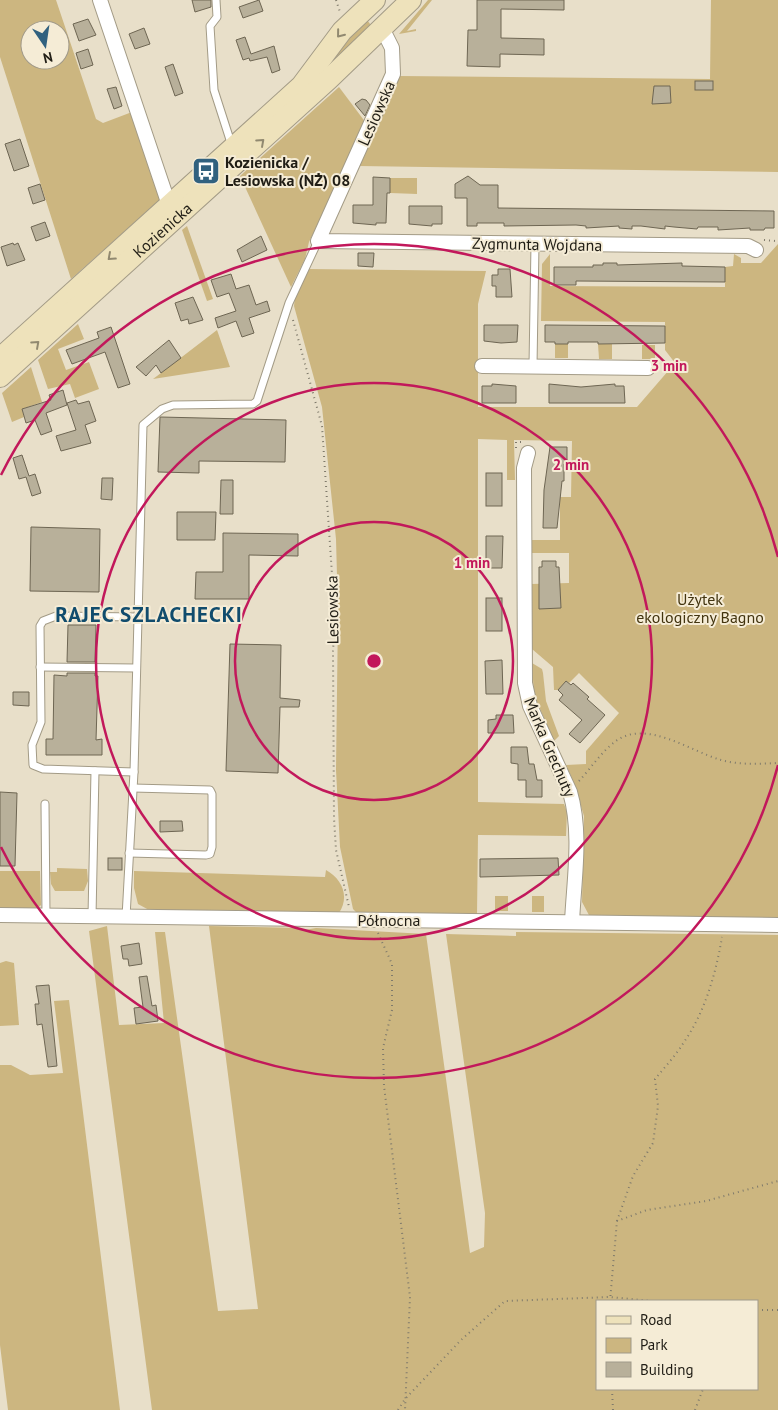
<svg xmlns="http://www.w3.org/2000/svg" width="778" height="1410" viewBox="0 0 778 1410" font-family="'PT Sans',sans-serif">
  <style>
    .green { fill: #ccb680; fill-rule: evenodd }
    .building { fill: #b8b09a; stroke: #6e6653 }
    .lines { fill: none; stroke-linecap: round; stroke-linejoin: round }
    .lane-casing { stroke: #a39b86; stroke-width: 9 }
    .street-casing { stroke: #a39b86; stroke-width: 16 }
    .secondary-casing { stroke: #a39b86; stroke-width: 22 }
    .path { stroke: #7f7a6b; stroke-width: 2; stroke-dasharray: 1 4; stroke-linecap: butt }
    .lane { stroke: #fff; stroke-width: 7 }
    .street { stroke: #fff; stroke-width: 14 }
    .secondary { stroke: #eee2bb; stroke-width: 20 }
    .oneway { stroke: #918970 }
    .ring { fill: none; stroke: #c2185b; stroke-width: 2.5 }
    .labels { text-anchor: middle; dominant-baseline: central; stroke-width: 4; stroke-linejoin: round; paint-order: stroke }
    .street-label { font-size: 16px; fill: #201d15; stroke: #f5ecd6 }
    .poi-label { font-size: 16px; font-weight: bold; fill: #201d15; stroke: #f5ecd6; text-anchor: start }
    .park-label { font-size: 16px; fill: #42340f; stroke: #f5ecd6 }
    .district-label { font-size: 21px; font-weight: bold; letter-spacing: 1px; fill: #114c6d; stroke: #f5ecd6 }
    .centre { fill: #c2185b; stroke: #f5ecd6; stroke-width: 2.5 }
    .ring-label { font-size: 15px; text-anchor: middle; font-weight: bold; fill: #c2185b; stroke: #f5ecd6; stroke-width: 4; stroke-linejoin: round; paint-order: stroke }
  </style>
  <rect width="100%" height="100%" fill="#e8dfc9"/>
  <g class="green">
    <path d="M0,0H56L96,119L103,123L132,112L162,198L71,279L0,57ZM30,30H60V60H30Z"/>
    <polygon points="428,0 432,0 407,31 416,29 416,31 399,34"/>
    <polygon points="711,0 778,0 778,172 359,166 399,76 710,79"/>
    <polygon points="367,20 374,29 322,72 335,51"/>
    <polygon points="339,87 366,123 309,242 305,259 291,287 240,176"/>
    <polygon points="390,178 417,178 417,194 390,193"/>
    <polygon points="187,226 213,299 207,301 182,230"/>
    <polygon points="778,244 778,919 590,917 582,902 584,816 574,783 566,765 586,764 586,751 619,713 579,673 569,683 566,681 558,690 554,690 553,667 532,649 531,584 569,583 569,553 532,553 531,540 560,540 560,497 571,497 572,441 514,440 515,480 507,480 507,440 478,439 478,802 564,804 567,812 566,836 478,835 477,915 357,913 353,909 340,847 336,770 338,613 336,539 322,407 294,306 295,297 308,269 486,271 478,304 478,407 637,407 675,363 665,350 665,322 541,321 542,264 550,254 550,286 725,287 725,267 733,266 734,254 741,258 741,263 761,263"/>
    <polygon points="78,324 84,339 58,349 66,370 89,362 99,389 75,398 70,384 48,389 38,360"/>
    <polygon points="217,330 230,367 153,379 161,373"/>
    <rect x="555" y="344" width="13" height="14"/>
    <polygon points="598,344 612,344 612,359 599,359"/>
    <rect x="642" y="345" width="13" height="14"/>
    <polygon points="31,367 42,402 22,409 24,417 12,422 2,393"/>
    <polygon points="532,663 542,669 543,673 546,701 559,736 554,741 534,695"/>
    <polygon points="57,868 87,869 88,881 84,891 55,891 51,884 50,872 57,872"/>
    <path d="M326,870C342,879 350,896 339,913L149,910L138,904L134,888V871L325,877Z"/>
    <polygon points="0,871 40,871 41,905 38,908 0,909"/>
    <rect x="495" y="896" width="13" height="15"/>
    <rect x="532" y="896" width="12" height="16"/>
    <path d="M107,926L119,1025L164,1023L155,932H165L218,1311L258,1309L209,926L299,928L304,930L316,928L426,934L470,1253L484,1247L485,1213L446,934L516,936V932L778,935V1410H152L89,931ZM597,1301H757V1389H597Z"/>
    <polygon points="6,961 14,963 19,1025 0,1026 0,963"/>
    <polygon points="69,1000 120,1410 8,1410 0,1345 0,1065 11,1065 30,1075 63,1073 54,1001"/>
  </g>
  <g class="building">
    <polygon points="192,0 211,0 211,7 195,12"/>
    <polygon points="259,0 263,11 243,18 239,7"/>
    <polygon points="477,0 564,0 564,10 501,9 501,38 544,39 544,55 500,54 500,67 467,66 468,30 477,30"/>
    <polygon points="88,19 96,35 79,41 73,24"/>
    <polygon points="144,28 150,44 135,49 129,34"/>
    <polygon points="245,37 251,54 274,46 280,70 272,73 267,57 250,61 249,58 243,60 236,40"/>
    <polygon points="88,49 93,65 81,69 76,53"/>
    <polygon points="173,64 183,93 175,96 165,67"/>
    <rect x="695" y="81" width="18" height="9"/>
    <polygon points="654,86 670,86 671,103 652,104"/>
    <polygon points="116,87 122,106 114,109 107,89"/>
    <polygon points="362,99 366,100 370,105 365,116 355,104"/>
    <polygon points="20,139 29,166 14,171 5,144"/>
    <polygon points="468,176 480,185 498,185 498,208 774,211 774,228 765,228 764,230 750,230 750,228 718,230 718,227 698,227 697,229 674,227 665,226 665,229 641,226 632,226 632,229 619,228 619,226 586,228 586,226 576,225 504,226 504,223 477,223 477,226 467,226 467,198 455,198 455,184"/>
    <polygon points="373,177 390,178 390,193 387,193 386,223 376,223 376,225 353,223 353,205 373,205"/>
    <polygon points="40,184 45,200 33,204 28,188"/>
    <polygon points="409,206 442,206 442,224 432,224 432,226 409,224"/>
    <polygon points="45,222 50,236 36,241 31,227"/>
    <polygon points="261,236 267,250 242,262 237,250"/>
    <polygon points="13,243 14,245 18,243 25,260 7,266 1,247"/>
    <polygon points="358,253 374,253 373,267 358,266"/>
    <polygon points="603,263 617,263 617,265 682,263 682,266 725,267 725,282 576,281 576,285 554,285 554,267 593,267 593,265 603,265"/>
    <polygon points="498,269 510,269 512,297 496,297 496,286 492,286 492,275 498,275"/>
    <polygon points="231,274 236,289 249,285 256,305 267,301 270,311 249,318 254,333 242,337 236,321 218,328 215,318 236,311 229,293 217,297 211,280"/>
    <polygon points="193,297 203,320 189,324 188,319 181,321 175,303"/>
    <polygon points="484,325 518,325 517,342 501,343 484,341"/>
    <polygon points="545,325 665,326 665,343 598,344 598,342 568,342 568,344 555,344 555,342 545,342"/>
    <polygon points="111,327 130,384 118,388 105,352 72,364 66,350 99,338 97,332"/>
    <polygon points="169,340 181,358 161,373 156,365 146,376 136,367"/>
    <polygon points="492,384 516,386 516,403 482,403 482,386 492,386"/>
    <polygon points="549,384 581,387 615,384 615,386 624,386 625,403 549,403"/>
    <polygon points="63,390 67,405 46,413 52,431 41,435 35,420 26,423 22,409 51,400 49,395"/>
    <polygon points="76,400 78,404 89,401 96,421 85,425 91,443 61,451 56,436 76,430 67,403"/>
    <polygon points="160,417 286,420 285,462 199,461 199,473 158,472"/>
    <polygon points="550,447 567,447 567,464 564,464 564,481 562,481 557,528 543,528 544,490"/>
    <polygon points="22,455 29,476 35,474 41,493 32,496 26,477 19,479 13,458"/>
    <rect x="486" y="473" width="16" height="33"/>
    <polygon points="102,478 113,478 112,500 101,499"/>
    <polygon points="221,480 233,480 233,514 220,514"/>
    <polygon points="177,512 216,512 215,540 177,540"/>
    <polygon points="31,527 100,529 99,592 30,591"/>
    <polygon points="223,533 298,534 298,556 249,555 249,599 195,599 196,572 223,572"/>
    <polygon points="486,536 503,536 502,568 486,568"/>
    <polygon points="542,561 556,561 556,567 559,567 561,608 539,609 539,567 542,567"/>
    <rect x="486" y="598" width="16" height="33"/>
    <polygon points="68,625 96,625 95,662 67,662"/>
    <polygon points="230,644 281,645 280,698 300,700 299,707 280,707 278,773 226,771"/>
    <polygon points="502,660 503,694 486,694 485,661"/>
    <polygon points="67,673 95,673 95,676 98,676 96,740 102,739 102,755 46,755 46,739 53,739 54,675 67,676"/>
    <polygon points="566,681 571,685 573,683 589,697 587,699 605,715 580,743 569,734 582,720 559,700 563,695 558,690"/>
    <polygon points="13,692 29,692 29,706 13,705"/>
    <polygon points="496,715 513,715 514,733 488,733 488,720 496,719"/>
    <polygon points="511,747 527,747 529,764 534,764 537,780 542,780 542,797 526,797 526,780 518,780 518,764 511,763"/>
    <polygon points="0,792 17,793 15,866 0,866"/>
    <polygon points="160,821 182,821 183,831 160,832"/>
    <rect x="108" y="858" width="14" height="12"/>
    <polygon points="558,858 559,875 480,877 480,859"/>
    <polygon points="139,943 142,964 129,966 128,959 123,959 121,946"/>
    <polygon points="147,976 152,1006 156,1005 158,1021 136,1024 134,1008 143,1007 139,977"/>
    <polygon points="49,985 57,1066 48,1067 42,1024 37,1025 35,1004 39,1004 36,986"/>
  </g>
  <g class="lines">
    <g class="lane-casing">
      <g id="lane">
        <polyline points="216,0 217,17 210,26 214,90 232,146"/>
        <polyline points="533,366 535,244"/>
        <polyline points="40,667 136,668"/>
        <polyline points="134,772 43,769 33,765 32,745 41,722 40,626 43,621 56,616 137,617"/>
        <polyline points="45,804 46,916"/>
        <polyline points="129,853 206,855 210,854 212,847 212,794 210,790 133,788"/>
        <polyline points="92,916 95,771"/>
        <polyline points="126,917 134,772 143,425 162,409 173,405 253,404 257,401 289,303 318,241"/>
      </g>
    </g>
    <g class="street-casing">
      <g id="street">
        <polyline points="100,0 169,205"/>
        <polyline points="383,30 392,48 393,74 318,241 748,246 756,250"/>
        <polyline points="482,366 648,368"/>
        <path d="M528,453L524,468L525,683L530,706L570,792C582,833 574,879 572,922"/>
        <polyline points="0,915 778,925"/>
      </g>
    </g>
    <g class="secondary-casing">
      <g id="secondary">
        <polyline points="0,358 301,86 342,31 375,0"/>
        <path id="s1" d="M0,377L329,79L411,0"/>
      </g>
    </g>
    <g class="path">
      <polyline points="336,0 340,12"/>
      <polyline points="764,240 776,241"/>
      <polyline points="293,320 322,426 335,619 333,651 334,818 336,850 349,907"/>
      <polyline points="516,448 516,442 521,442"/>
      <path d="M579,781C591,768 602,751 616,741C646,719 690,751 721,760C739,765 759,764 778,763"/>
      <polyline points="378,933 392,964 392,1010 383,1048 384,1086 410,1297 405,1410"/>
      <path d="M617,1221L633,1176L653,1143L658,1106L655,1079C665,1067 676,1055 684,1042C705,1012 716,973 722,937"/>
      <polyline points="610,1301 617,1221 647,1210 706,1201 778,1181"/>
      <polyline points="757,1310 778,1310"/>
      <polyline points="612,1389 613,1410"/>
      <polyline points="398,1410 405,1399 461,1340 505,1301 610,1297 652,1301"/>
      <polyline points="695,1410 703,1389"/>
    </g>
    <use href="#lane" class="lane"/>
    <use href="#street" class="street"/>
    <use href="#secondary" class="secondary"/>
  </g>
  <defs><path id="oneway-chevron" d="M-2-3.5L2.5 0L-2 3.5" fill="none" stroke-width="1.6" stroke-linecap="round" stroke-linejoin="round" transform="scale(1.25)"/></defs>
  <g class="oneway">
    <use href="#oneway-chevron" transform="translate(340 34) rotate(129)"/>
    <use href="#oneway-chevron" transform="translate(261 142) rotate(-42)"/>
    <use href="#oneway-chevron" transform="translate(111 257) rotate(138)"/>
    <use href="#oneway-chevron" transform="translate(36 344) rotate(-42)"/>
  </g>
  <g class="ring">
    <circle cx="374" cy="661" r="139"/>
    <circle cx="374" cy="661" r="278"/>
    <path d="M778 765A417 417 0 0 1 1 847M1 475A417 417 0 0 1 778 557"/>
  </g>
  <defs>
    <g id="bus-square" transform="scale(1.4375)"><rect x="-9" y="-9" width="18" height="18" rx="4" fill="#31617f" stroke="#f5ecd6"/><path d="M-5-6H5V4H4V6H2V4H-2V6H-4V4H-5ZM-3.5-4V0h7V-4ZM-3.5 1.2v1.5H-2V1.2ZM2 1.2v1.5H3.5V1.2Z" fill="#fff"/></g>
  </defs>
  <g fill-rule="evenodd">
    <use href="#bus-square" x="206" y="171"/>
  </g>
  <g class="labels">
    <g class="street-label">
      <text transform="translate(376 113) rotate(-66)">Lesiowska</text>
      <text stroke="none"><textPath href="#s1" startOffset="219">Kozienicka</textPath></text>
      <text transform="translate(537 244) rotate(1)">Zygmunta Wojdana</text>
      <text transform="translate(332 610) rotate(-91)">Lesiowska</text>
      <text transform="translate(550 747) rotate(67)">Marka Grechuty</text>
      <text x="389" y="920">Północna</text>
    </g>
    <g class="poi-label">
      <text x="225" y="162">Kozienicka /<tspan x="225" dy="18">Lesiowska (NŻ) 08</tspan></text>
    </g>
    <g class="park-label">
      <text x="700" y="599">Użytek<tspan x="700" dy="18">ekologiczny Bagno</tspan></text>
    </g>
    <g class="district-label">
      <text x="149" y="614">RAJEC SZLACHECKI</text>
    </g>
  </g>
  <circle cx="374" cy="661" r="8" class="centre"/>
  <g class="ring-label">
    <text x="669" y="371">3 min</text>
    <text x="571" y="470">2 min</text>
    <text x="472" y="568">1 min</text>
  </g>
  <rect x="596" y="1300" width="162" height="90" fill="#f5ecd6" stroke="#a09989"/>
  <rect x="606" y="1316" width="25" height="8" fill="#eee2bb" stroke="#a09989"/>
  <text x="640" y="1325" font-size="15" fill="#201d15">Road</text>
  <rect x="606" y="1338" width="25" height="15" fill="#ccb680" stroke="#a09989"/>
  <text x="640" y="1350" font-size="15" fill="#201d15">Park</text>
  <rect x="606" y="1362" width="25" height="15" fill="#b8b09a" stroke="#a09989"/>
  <text x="640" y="1375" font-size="15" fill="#201d15">Building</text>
  <g transform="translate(45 45) rotate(167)"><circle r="24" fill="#f5ecd6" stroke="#a09989"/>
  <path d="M0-4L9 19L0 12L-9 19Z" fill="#31617f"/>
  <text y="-8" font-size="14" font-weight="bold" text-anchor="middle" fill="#201d15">N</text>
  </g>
</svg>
